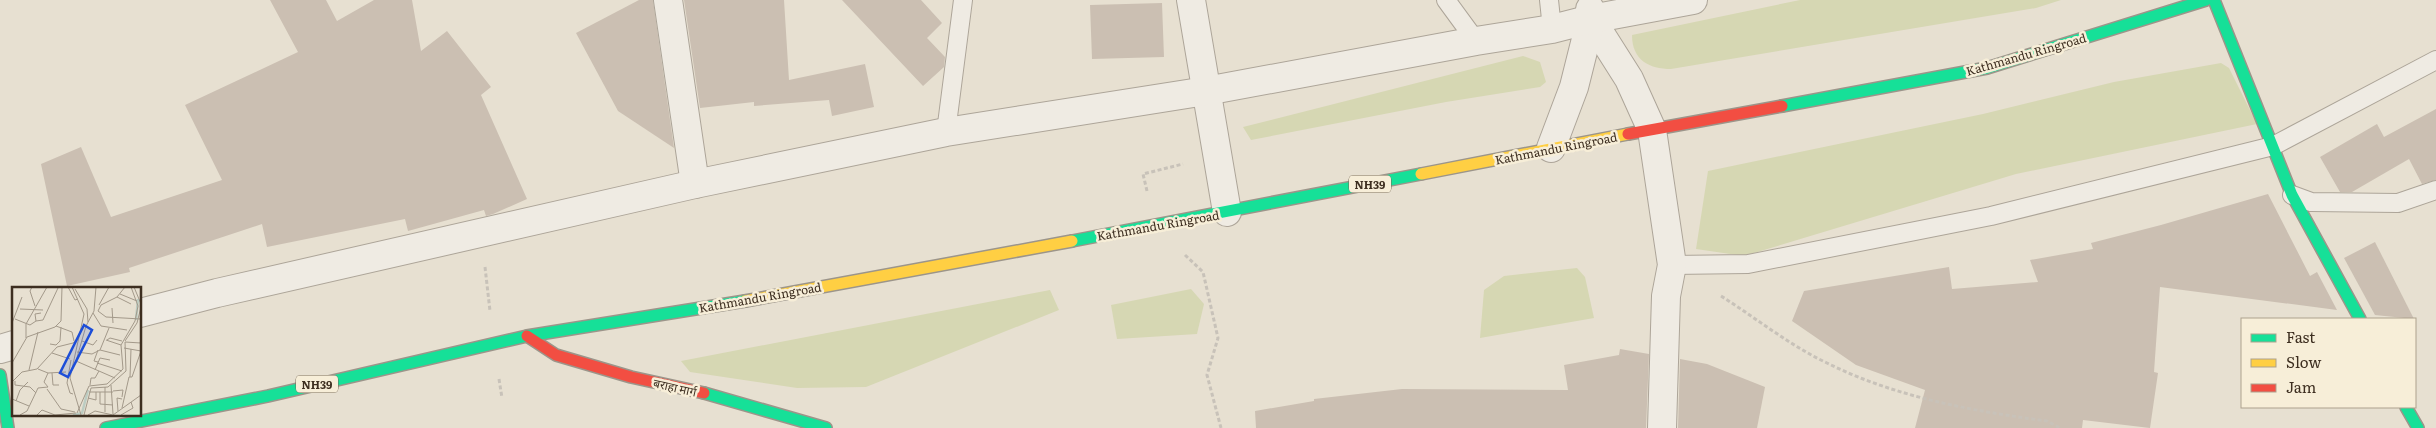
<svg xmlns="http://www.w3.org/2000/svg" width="2436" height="428" viewBox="0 0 2436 428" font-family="Literata,'Noto Sans Devanagari',serif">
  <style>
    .green { fill: #d6d7b3 }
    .building { fill: #cbbfb2 }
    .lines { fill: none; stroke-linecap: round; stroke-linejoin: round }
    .lane-casing { stroke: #ada599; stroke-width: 20 }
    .street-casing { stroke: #ada599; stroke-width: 30 }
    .fast-casing { stroke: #9c958a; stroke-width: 14 }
    .slow-casing { stroke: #9c958a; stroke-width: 14 }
    .jam-casing { stroke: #9c958a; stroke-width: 14 }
    .path { stroke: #c8c2b9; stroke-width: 3; stroke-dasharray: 4 2.5; stroke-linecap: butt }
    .lane { stroke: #efebe3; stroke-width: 18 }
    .street { stroke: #efebe3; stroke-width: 28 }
    .fast { stroke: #16e098; stroke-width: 11 }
    .slow { stroke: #ffcf43; stroke-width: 11 }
    .jam { stroke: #f24e42; stroke-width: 11 }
    .labels { text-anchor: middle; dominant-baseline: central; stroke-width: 5; stroke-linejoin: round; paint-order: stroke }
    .shield { fill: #f7eed8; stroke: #756857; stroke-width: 1 }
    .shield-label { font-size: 11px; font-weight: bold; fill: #3d2e20 }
    .street-label { font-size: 12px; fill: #3d2e20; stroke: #f7eed8 }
    .inset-river { fill: none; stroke: #bcccc2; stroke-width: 2.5 }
    .inset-road { fill: none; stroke: #a3998a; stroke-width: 1 }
    .view { fill: #1d4ed8; fill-opacity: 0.15; stroke: #1d4ed8; stroke-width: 2.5 }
    .inset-edge { fill: none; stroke: #3d2e20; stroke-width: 2.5 }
  </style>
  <rect width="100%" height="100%" fill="#e7e0d1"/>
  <g class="green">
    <path d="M1800,0H2061L2036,8L1671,69C1649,69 1632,60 1632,35Z"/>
    <polygon points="1523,56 1540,62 1546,82 1540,87 1446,102 1251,140 1243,127"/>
    <polygon points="2221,63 2229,68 2257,124 2016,174 1744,256 1696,249 1708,171 1983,114 2114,82"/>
    <polygon points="1577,268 1585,277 1594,318 1480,338 1484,290 1504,276"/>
    <polygon points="1191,289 1204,304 1197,334 1117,339 1111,305"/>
    <polygon points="1050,290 1059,310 866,387 797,388 690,372 681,361"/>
  </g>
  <g class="building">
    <polygon points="270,0 326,0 337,21 374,0 412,0 421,51 447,31 491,87 481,95 527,199 493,214 486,216 484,210 408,231 405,219 267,247 262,224 129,268 130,272 67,286 41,164 81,147 111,217 222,180 185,105 298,52"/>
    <polygon points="639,0 653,0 674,148 618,111 576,33"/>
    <polygon points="684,0 784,0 789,80 865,64 874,107 832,116 829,100 754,106 754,102 700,108"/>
    <polygon points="842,0 921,0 942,23 927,38 945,57 944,67 923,86"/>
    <polygon points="1162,3 1164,57 1092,59 1090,5"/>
    <polygon points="2436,109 2436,180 2422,184 2409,159 2352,192 2340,192 2320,157 2377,124 2384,137"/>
    <polygon points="2268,194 2310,276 2317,272 2337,310 2160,287 2154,372 2158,373 2150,428 2083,420 2082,428 1915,428 1925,390 1856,365 1792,321 1804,291 1949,267 1952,289 2038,282 2030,260 2093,249 2091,243 2161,225"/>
    <polygon points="2375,242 2414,319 2375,315 2344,258"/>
    <polygon points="1620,349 1649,354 1646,428 1256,428 1255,411 1314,401 1314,399 1402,389 1568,390 1564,365 1619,355"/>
    <polygon points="1680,359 1707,364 1765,387 1757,428 1678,428"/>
  </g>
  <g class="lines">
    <g class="lane-casing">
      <g id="lane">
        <polyline points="1446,0 1476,41"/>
        <polyline points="1549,0 1552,29"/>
        <polyline points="946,132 963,0"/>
        <polyline points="2292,195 2311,202 2398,203 2436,190"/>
        <polyline points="1672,265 1748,264 1991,216 2273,146 2436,60"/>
      </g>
    </g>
    <g class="street-casing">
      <g id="street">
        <polyline points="668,0 695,184"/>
        <polyline points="1191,0 1227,212"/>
        <polyline points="1591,19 1629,79 1652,130 1672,265 1666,296 1662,428"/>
        <polyline points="1551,148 1574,87 1591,19 1590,9"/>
        <polyline points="140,313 217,293 695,184 946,132 1206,91 1476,41 1552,29 1591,19 1693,0"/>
        <polyline points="0,349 14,345"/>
      </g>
    </g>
    <g class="fast-casing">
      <g id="fast">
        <polyline points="2214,0 2292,195 2360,319"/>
        <polyline points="1782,106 1987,68 2206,0"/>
        <polyline points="1072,241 1421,174"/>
        <polyline points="0,375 8,428"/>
        <polyline points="704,393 826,428"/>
        <polyline points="2406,407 2418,428"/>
        <polyline points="106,428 268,396 527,336 745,301"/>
      </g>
    </g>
    <g class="slow-casing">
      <g id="slow">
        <polyline points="1421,174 1628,134"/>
        <polyline points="745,301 1072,241"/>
      </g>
    </g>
    <g class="jam-casing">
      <g id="jam">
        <polyline points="1628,134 1782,106"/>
        <polyline points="527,336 556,355 631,377 704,393"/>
      </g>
    </g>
    <g class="path">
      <polyline points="1147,191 1143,174 1183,164"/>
      <polyline points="1185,255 1203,272 1218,338 1207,375 1221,428"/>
      <polyline points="485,267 490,311"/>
      <path d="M1721,296C1756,318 1789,345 1827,363C1895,397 1972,411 2047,421L2060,428"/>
      <polyline points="499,379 502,398"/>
    </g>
    <use href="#lane" class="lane"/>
    <use href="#street" class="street"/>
    <use href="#fast" class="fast"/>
    <use href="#slow" class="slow"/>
    <use href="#jam" class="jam"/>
  </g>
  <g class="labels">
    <g class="shield">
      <rect x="1349" y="175.5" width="42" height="17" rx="4"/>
      <rect x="296" y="375.5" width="42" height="17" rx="4"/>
    </g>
    <g class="shield-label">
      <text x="1370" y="184">NH39</text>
      <text x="317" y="384">NH39</text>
    </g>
    <g class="street-label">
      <text transform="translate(2026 54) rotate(-16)">Kathmandu Ringroad</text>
      <text transform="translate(1556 148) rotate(-11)">Kathmandu Ringroad</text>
      <text transform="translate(1158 225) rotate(-10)">Kathmandu Ringroad</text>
      <text transform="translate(760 297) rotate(-10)">Kathmandu Ringroad</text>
      <text transform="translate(675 387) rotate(13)">बराहा मार्ग</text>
    </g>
  </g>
  <g transform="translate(12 287)">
    <rect width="129" height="129" fill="#e7e0d1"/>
    <path class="inset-river" d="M124,33L126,12M61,128L70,126L76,103"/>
    <path class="inset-road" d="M20,0L18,4L23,19M56,0L63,13L66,12M60,0L72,27L58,91L69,128M122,0L129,17M63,2L75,22L76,35M108,7L125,14M105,10L119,17M87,18L97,0M100,21L101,36M8,22L31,23M86,24L94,30L129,32M86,24L89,18L105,10L113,0M81,26L89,39L115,43M3,32L18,38L24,34L23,27L29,26M24,34L31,33L46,1M0,36L10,10M44,39L60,45L62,54M74,39L82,24L84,0M14,51V37L35,0M94,53L109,58M95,53L98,51L110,54M70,54L81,58L85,53M113,54L125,36L129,20M38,57L44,58L48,54L49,40M112,61L129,64M88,63L108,68M65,65L80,67L88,63L97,41M40,66L58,72M59,73L55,96L58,106L61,107M64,74L74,39M64,74L103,91M86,75L82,74L86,63M0,76L15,50L43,40L49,34L50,0M85,76L110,84M26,82L36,86L54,85M17,83L26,45M83,83L88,71L98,73M40,86L41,98H47M118,90L119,62M3,94V98L18,100L24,106M0,95L10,85L25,82L45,60L61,56L67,51M78,98L79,91H83L87,84M99,98L101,127M35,102L49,122L63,125M101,104L111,103L110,110M77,105H101M88,105V117L101,118M76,111L84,113V105M0,112L17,119M4,114L8,103L16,95M110,121L117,90H120L129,64M106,124L105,111L110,112M93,125V100M65,126L77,99L95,97L111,82L109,58L123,34L126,19L119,0M8,128L15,124L26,101L36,100L32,95L36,86M25,128L30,123L43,128L64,126M72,128L79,101L96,100L114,84L113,55L129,56M76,128L83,124L101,128L129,108M109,128L121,121L119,115"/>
    <path class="view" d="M72,38L80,43L56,90L48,86Z"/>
    <rect width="129" height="129" class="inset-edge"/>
  </g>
  <rect x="2241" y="318" width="175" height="90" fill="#f7eed8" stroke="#ada18e"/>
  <rect x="2251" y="334" width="25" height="8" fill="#16e098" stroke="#ada18e"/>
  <text x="2286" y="343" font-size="15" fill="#3d2e20">Fast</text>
  <rect x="2251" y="359" width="25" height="8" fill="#ffcf43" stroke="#ada18e"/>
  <text x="2286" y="368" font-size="15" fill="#3d2e20">Slow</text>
  <rect x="2251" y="384" width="25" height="8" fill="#f24e42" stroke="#ada18e"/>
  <text x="2286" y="393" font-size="15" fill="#3d2e20">Jam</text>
</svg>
